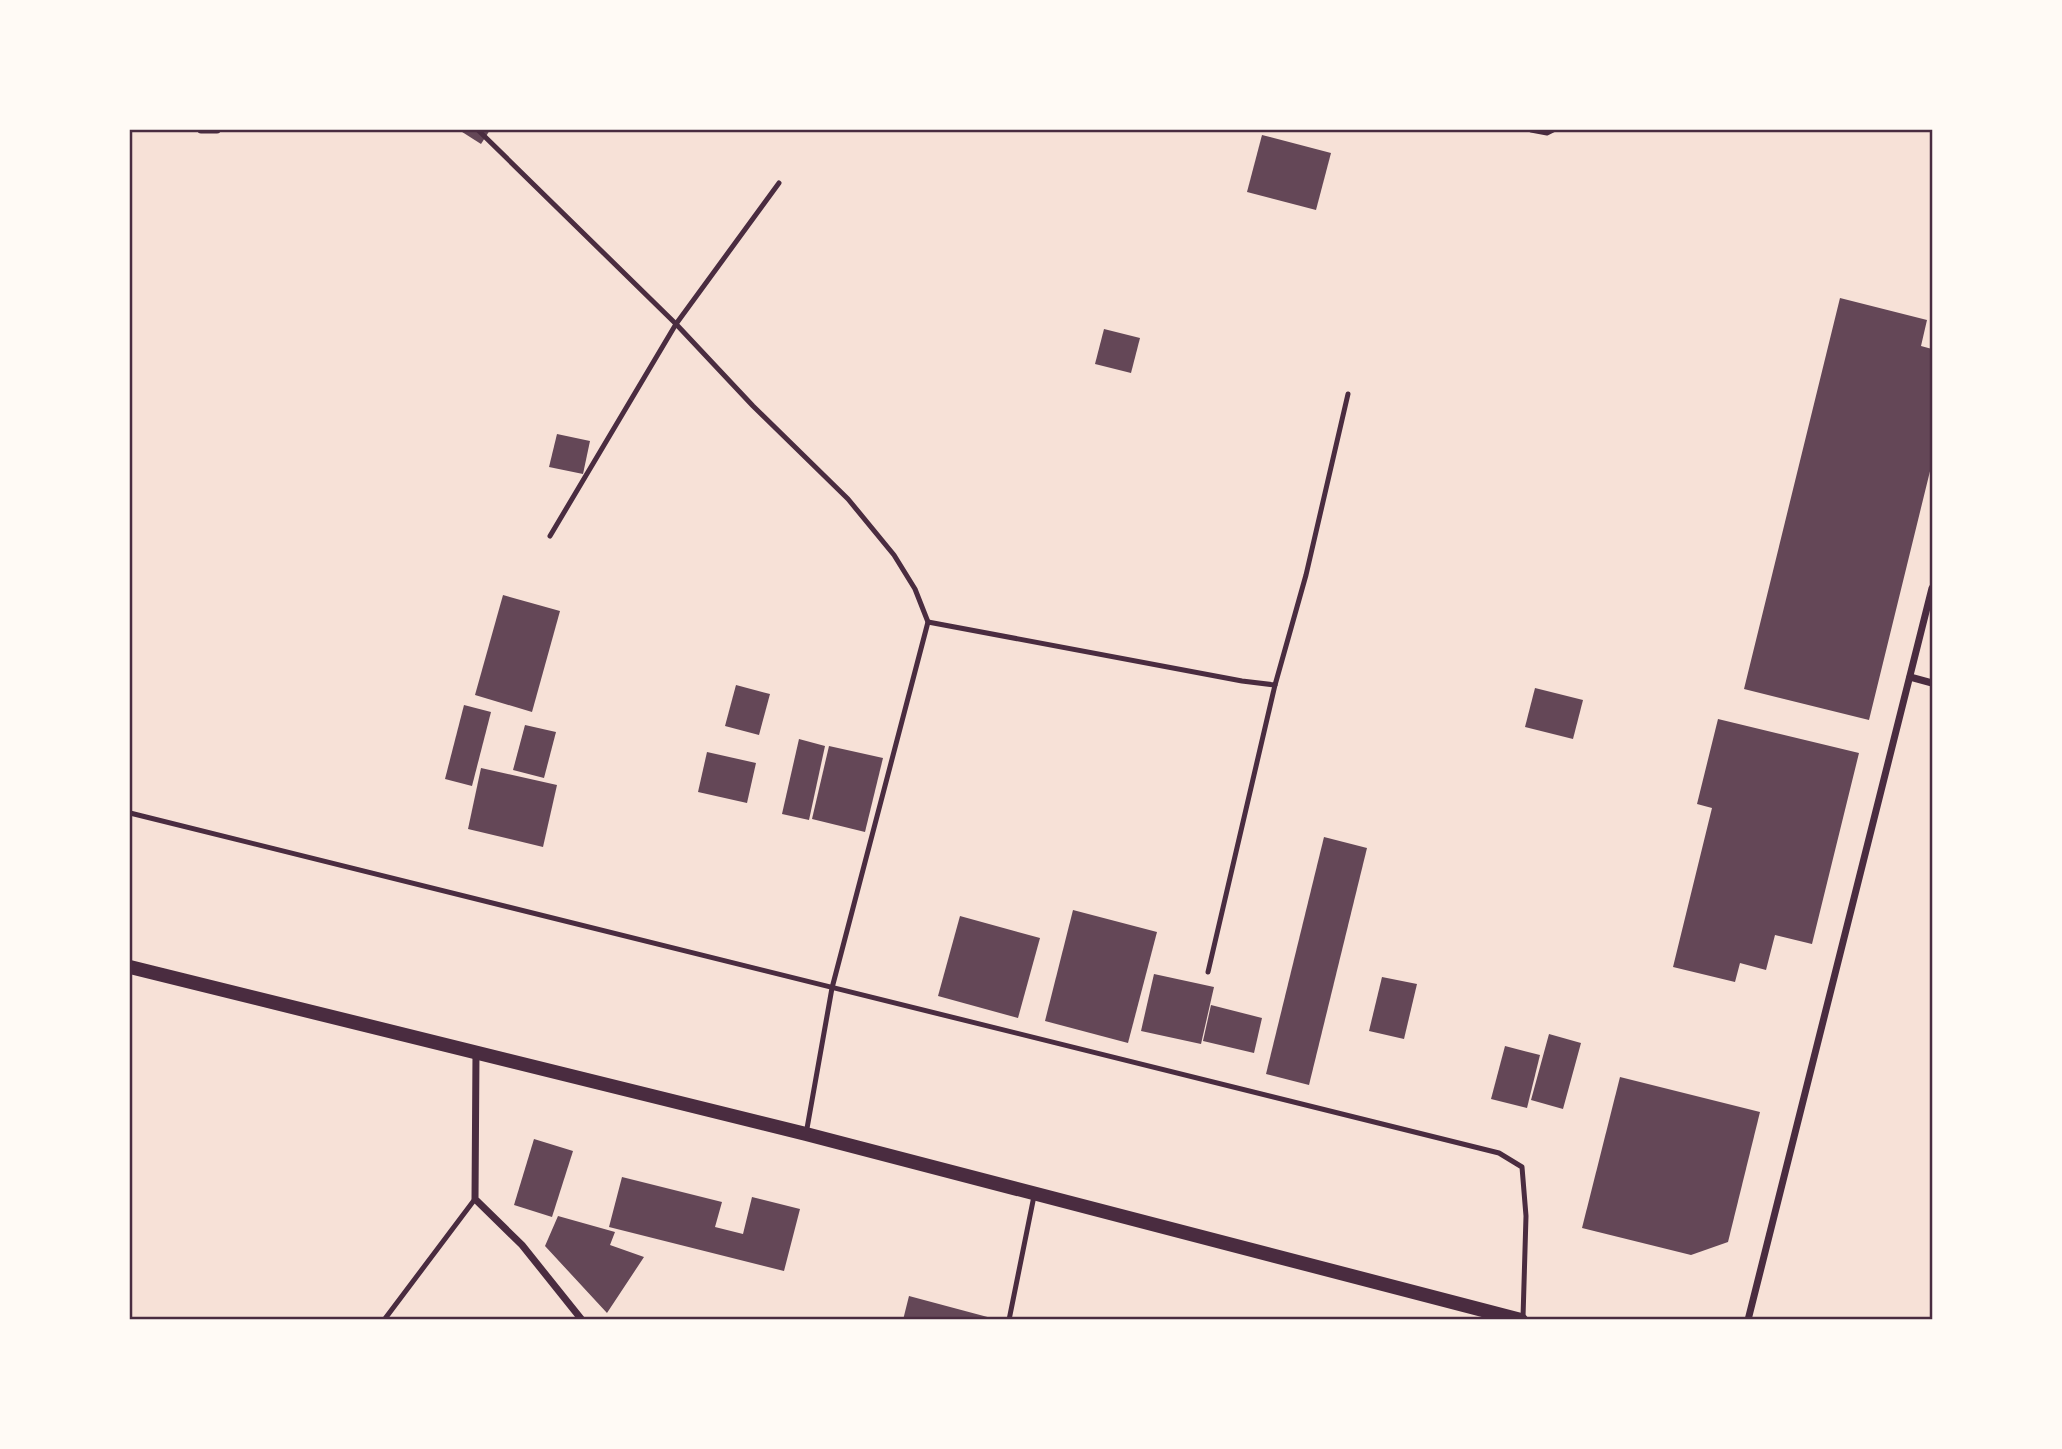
<svg xmlns="http://www.w3.org/2000/svg" width="2062" height="1449" viewBox="0 0 2062 1449" font-family="'DM Sans',sans-serif">
  <style>
    .building { fill: #644757 }
    .lines { fill: none; stroke-linecap: round; stroke-linejoin: round }
    .service { stroke: #4a2c40; stroke-width: 5 }
    .minor { stroke: #4a2c40; stroke-width: 7 }
    .secondary { stroke: #4a2c40; stroke-width: 14 }
    .neatline { fill: none; stroke: #4a2c40; stroke-width: 2.5 }
  </style>
  <rect width="100%" height="100%" fill="#f7e1d7"/>
  <g class="building">
    <polygon points="459,130 490,130 481,144"/>
    <polygon points="1262,135 1331,153 1316,210 1247,192"/>
    <polygon points="1840,298 1927,320 1921,346 1932,349 1932,463 1869,720 1744,689"/>
    <polygon points="1104,329 1140,338 1131,373 1095,364"/>
    <polygon points="557,434 590,441 583,474 549,467"/>
    <polygon points="503,595 560,611 532,712 475,695"/>
    <polygon points="736,685 770,694 759,735 725,726"/>
    <polygon points="1535,688 1583,700 1573,739 1525,727"/>
    <polygon points="464,705 491,712 472,786 445,779"/>
    <polygon points="1718,719 1859,753 1812,944 1775,935 1766,970 1740,963 1735,982 1673,967 1712,808 1697,804"/>
    <polygon points="525,725 556,732 544,778 513,770"/>
    <polygon points="799,739 825,746 809,820 782,814"/>
    <polygon points="829,746 883,758 865,832 812,819"/>
    <polygon points="707,752 756,763 747,803 698,792"/>
    <polygon points="481,768 557,785 543,847 468,829"/>
    <polygon points="1324,837 1367,848 1309,1085 1266,1074"/>
    <polygon points="1073,910 1157,932 1128,1043 1045,1021"/>
    <polygon points="960,916 1040,938 1018,1018 938,996"/>
    <polygon points="1154,974 1214,987 1201,1044 1141,1031"/>
    <polygon points="1382,977 1417,984 1404,1039 1369,1031"/>
    <polygon points="1211,1005 1262,1018 1254,1053 1203,1041"/>
    <polygon points="1549,1034 1581,1043 1563,1109 1531,1100"/>
    <polygon points="1505,1046 1540,1055 1527,1108 1491,1099"/>
    <polygon points="1620,1077 1760,1112 1728,1242 1691,1255 1582,1228"/>
    <polygon points="534,1139 573,1151 552,1217 514,1205"/>
    <polygon points="622,1177 722,1202 715,1227 743,1234 752,1197 800,1209 784,1271 609,1227"/>
    <polygon points="558,1216 615,1232 610,1245 644,1257 607,1313 545,1246"/>
    <polygon points="909,1296 995,1319 995,1320 903,1320"/>
  </g>
  <g class="lines">
    <g class="service">
      <polyline points="478,130 676,324 753,406 848,499 894,555 915,589 928,622 832,988 806,1134"/>
      <polyline points="1531,130 1547,133 1553,130"/>
      <polyline points="550,536 676,324 779,183"/>
      <polyline points="928,622 1242,681 1275,685 1306,575 1348,394"/>
      <polyline points="130,813 1499,1153 1522,1167 1526,1216 1523,1318"/>
      <polyline points="1208,972 1275,685"/>
      <polyline points="384,1320 475,1199"/>
      <polyline points="1009,1320 1034,1196"/>
    </g>
    <g class="minor">
      <polyline points="201,130 217,130"/>
      <polyline points="1910,677 1932,683"/>
      <polyline points="476,1053 475,1199 522,1245 582,1320"/>
      <polyline points="1748,1320 1932,588"/>
    </g>
    <polyline class="secondary" points="130,967 806,1134 1521,1320"/>
  </g>
  <rect width="2062" height="1449" fill="none" stroke="#fffaf5" stroke-width="262"/>
  <rect x="131" y="131" width="1800" height="1187" class="neatline"/>
</svg>
